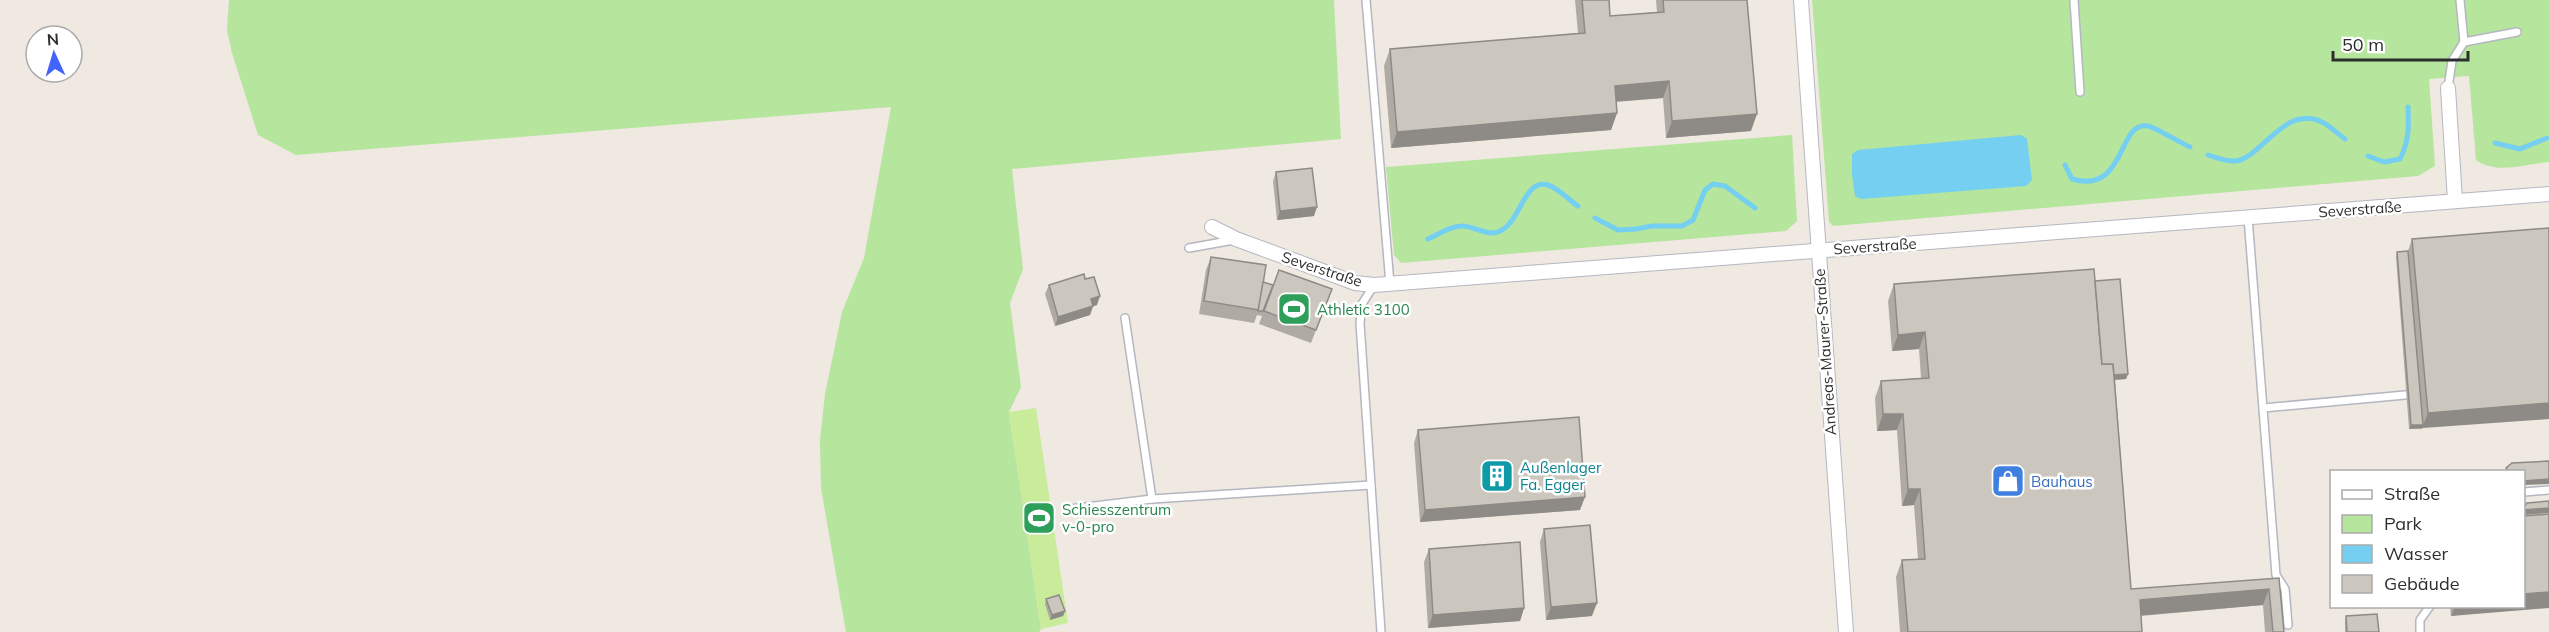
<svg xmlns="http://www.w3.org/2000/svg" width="2549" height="632" viewBox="0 0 2549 632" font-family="Mulish,sans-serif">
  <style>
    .green { fill: #b6e59e }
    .pitch { fill: #c9ec9a }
    .water { fill: #75cff0 }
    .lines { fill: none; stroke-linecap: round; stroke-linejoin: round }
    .stream { stroke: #75cff0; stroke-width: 5 }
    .lane-casing { stroke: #b4b7c1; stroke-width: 10 }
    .street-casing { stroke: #b4b7c1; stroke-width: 16 }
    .lane { stroke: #fff; stroke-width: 7 }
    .street { stroke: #fff; stroke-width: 14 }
    .wall { fill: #afaba4 }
    .shaded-wall { fill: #8e8b86 }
    .building { fill: #cbc7bf; stroke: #8e8b86; stroke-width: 1.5 }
    .labels { text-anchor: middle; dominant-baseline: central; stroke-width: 5; stroke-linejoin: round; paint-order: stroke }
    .street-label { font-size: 15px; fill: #2e2e2e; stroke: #fff }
    .leisure-label { font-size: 15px; fill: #27864d; stroke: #fff; text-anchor: start }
    .culture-label { font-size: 15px; fill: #0d838f; stroke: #fff; text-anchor: start }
    .shop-label { font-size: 15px; fill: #366cbe; stroke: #fff; text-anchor: start }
  </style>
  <rect width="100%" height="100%" fill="#efe9e1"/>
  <g class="green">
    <polygon points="229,0 1334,0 1341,139 1012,169 1023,269 1010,303 1021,387 1009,412 1041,629 1039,632 846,632 821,488 820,440 825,394 842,312 864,258 891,107 296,155 258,135 232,53 227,30"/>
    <path d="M1812,0H2549V162C2525,164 2497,175 2476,160L2469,76L2429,79L2435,166L2418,176L1833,226L1829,222Z"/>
    <polygon points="1792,135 1797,221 1786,231 1401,263 1394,255 1386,167"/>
  </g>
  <polygon class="pitch" points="1036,408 1068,623 1041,629 1009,412"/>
  <polygon class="water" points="2021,135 2027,139 2032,180 2026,186 1861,199 1855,196 1852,174 1852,154 1858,150"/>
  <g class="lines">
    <g class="stream">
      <polyline points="2495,143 2520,149 2547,138"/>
      <path d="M2208,155C2217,158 2226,162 2236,161C2262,157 2285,104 2322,122C2330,126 2338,134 2345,139"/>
      <path d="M2368,156L2384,162L2400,159C2409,141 2409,127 2408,107"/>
      <path d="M2065,165L2072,179C2127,195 2117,120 2148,126C2154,127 2181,143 2190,147"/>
      <polyline points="1595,218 1618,230 1636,229 1652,226 1682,226 1693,220 1705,190 1713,184 1725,186 1755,208"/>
      <path d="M1428,239C1439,234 1450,226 1462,226C1474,226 1487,236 1498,232C1521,224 1523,178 1548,185C1558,188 1569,200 1578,206"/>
    </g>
    <g class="lane-casing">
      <g id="lane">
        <polyline points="1366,0 1390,284"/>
        <polyline points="2074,0 2080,92"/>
        <polyline points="2464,42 2517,32"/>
        <polyline points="2448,88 2452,61 2464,42 2460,0"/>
        <polyline points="2248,217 2276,575 2285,589 2288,625"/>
        <polyline points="1189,248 1234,240"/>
        <polyline points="1374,285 1362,304 1360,323 1381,632"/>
        <polyline points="1125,318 1152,499"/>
        <polyline points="2263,408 2416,394"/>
        <polyline points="2524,492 2549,490"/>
        <polyline points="1070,509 1152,499 1371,485"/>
        <polyline points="2420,632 2420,620 2430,606"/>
      </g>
    </g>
    <g class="street-casing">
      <g id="street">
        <polyline points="1801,0 1846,632"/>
        <polyline points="2448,88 2455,201"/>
        <polyline points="1212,227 1236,239 1355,283 1374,285 2549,194"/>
      </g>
    </g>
    <use href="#lane" class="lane"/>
    <use href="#street" class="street"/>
  </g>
  <g class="wall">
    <polygon points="1575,0 1609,0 1610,16 1657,12 1656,0 1747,0 1751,131 1666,138 1663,98 1616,102 1617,113 1611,130 1391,148 1384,66 1390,49 1578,33"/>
    <polygon points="1276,172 1314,216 1277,220 1273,181"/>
    <polygon points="2549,228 2422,429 2409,429 2396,257 2397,252 2408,251 2412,239"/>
    <polygon points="1211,257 1263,282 1273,285 1332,289 1311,343 1259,324 1262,316 1257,315 1254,323 1199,314 1206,270"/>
    <polygon points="1085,279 1097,305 1093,306 1090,315 1055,326 1045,294 1049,285"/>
    <polygon points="2095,281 2128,374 2126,379 2115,380 2131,589 2279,578 2284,632 2265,632 2263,605 2141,616 2142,632 1900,632 1896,577 1902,560 1918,559 1914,505 1902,506 1897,430 1877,431 1875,398 1881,381 1921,378 1919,349 1892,351 1888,301 1894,284"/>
    <polygon points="1418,430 1580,510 1420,522 1414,443"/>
    <polygon points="1544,529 1592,616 1546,620 1540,542"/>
    <polygon points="1429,549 1524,608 1520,621 1428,628 1424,562"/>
    <polygon points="1046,599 1065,611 1063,616 1050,620 1045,604"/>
    <polygon points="2450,606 2523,606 2451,616"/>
    <polygon points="2346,616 2379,632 2345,632 2345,621"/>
  </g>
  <g class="shaded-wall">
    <polygon points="1669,81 1663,98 1609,102 1615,86"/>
    <polygon points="1617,113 1611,130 1391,148 1397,132"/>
    <polygon points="1757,114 1751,131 1666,138 1672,121"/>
    <polygon points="1317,207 1314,216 1277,220 1280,211"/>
    <polygon points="1100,296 1097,305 1088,308 1091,299"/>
    <polygon points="1093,306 1090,315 1055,326 1058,317"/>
    <polygon points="1925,332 1919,349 1892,351 1898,335"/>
    <polygon points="2128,374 2126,379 2096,381 2098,377"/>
    <polygon points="2549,403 2549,419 2409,429 2411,425 2423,425 2428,413"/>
    <polygon points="1883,414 1903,414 1897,430 1877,431"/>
    <polygon points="2549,479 2549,484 2523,485 2523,481"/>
    <polygon points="1908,489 1920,489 1914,505 1902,506"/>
    <polygon points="1585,497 1580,510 1420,522 1425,510"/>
    <polygon points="2549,508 2549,513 2523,515 2523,510"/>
    <polygon points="2269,589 2263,605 2134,616 2140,600"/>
    <polygon points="2549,592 2549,608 2451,616 2455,606 2523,606 2523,594"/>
    <polygon points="1597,603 1592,616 1546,620 1551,607"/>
    <polygon points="1524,608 1520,621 1428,628 1433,615"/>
    <polygon points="1065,611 1063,616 1050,620 1052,615"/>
  </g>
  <g class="building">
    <polygon points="1582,0 1609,0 1610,16 1664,12 1663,0 1747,0 1757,114 1672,121 1669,81 1615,86 1617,113 1397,132 1390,49 1585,33"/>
    <polygon points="1312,168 1317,207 1280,211 1276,172"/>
    <polygon points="2549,228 2549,403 2428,413 2412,239"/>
    <polygon points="2408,251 2423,425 2411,425 2397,252"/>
    <polygon points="1211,257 1266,265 1259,310 1204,301"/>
    <polygon points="2094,269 2102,364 2113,364 2131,589 2279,578 2284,632 2273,632 2269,589 2140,600 2142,632 1908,632 1902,560 1925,559 1920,489 1908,489 1903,414 1883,414 1881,381 1929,378 1925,332 1898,335 1894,284"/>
    <polygon points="1279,270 1332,289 1316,330 1264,311"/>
    <polygon points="1084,274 1085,279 1094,277 1100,296 1091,299 1093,306 1058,317 1049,285"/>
    <polygon points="2120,279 2128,374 2114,375 2113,364 2102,364 2095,281"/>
    <polygon points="1263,282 1273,285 1263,311 1258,311"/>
    <polygon points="1579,417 1585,497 1425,510 1418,430"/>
    <polygon points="2549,461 2549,479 2523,481 2523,471 2508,471 2506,468 2512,463"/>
    <polygon points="2549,501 2549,508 2523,510 2523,508 2527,503"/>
    <polygon points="2549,514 2549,592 2523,594 2523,516"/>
    <polygon points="1590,525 1597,603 1551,607 1544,529"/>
    <polygon points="1520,542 1524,608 1433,615 1429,549"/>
    <polygon points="1059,595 1065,611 1052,615 1046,599"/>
    <polygon points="2377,614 2379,632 2347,632 2346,616"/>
  </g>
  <defs>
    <g id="stadium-square" transform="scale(1.725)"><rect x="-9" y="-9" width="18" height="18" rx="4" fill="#2e9e5b" stroke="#fff"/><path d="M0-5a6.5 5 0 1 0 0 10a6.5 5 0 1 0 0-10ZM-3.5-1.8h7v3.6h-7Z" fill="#fff"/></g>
    <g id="building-square" transform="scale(1.725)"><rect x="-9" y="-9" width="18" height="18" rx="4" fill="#0f9aa8" stroke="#fff"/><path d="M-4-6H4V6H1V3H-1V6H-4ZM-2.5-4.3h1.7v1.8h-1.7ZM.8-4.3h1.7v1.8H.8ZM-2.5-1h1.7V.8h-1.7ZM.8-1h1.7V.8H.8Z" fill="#fff"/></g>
    <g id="shop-square" transform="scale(1.725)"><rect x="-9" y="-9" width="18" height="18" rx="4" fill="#3f7fe0" stroke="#fff"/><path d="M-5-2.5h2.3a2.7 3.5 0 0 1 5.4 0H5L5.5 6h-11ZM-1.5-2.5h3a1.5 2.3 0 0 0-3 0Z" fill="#fff"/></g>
  </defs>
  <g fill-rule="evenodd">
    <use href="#stadium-square" x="1294" y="309"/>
    <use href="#building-square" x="1497" y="476"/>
    <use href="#shop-square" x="2008" y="481"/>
    <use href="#stadium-square" x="1039" y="518"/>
  </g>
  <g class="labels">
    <g class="street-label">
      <text transform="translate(2360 209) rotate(-4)">Severstraße</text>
      <text transform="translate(1875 246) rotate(-4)">Severstraße</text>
      <text transform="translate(1322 269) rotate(18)">Severstraße</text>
      <text transform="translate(1825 352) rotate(-94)">Andreas-Maurer-Straße</text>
    </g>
    <g class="leisure-label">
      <text x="1317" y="309">Athletic 3100</text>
      <text x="1062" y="509">Schiesszentrum<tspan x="1062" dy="17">v-0-pro</tspan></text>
    </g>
    <g class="culture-label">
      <text x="1520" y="467">Außenlager<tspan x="1520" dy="17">Fa. Egger</tspan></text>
    </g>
    <g class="shop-label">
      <text x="2031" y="481">Bauhaus</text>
    </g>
  </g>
  <rect x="2330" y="470" width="195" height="138" fill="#ffffff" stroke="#ababab" stroke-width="1.5"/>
  <rect x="2342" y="490" width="30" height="9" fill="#ffffff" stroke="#ababab" stroke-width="1.5"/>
  <text x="2384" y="500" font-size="18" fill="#2e2e2e">Straße</text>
  <rect x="2342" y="515" width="30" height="18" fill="#b6e59e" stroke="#ababab" stroke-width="1.5"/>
  <text x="2384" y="530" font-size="18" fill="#2e2e2e">Park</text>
  <rect x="2342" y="545" width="30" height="18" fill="#75cff0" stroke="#ababab" stroke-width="1.5"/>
  <text x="2384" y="560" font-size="18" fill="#2e2e2e">Wasser</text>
  <rect x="2342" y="575" width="30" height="18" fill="#cbc7bf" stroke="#ababab" stroke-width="1.5"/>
  <text x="2384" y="590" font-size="18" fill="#2e2e2e">Gebäude</text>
  <g transform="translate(54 54) rotate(356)"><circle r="28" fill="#ffffff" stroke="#ababab" stroke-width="1.5"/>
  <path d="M0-4.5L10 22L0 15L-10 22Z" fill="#4264fb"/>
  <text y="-9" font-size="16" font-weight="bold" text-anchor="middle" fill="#2e2e2e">N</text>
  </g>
  <path d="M2333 51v9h135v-9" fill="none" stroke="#2e2e2e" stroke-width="3"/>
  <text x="2342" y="51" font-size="18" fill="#2e2e2e" stroke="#ffffff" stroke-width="4.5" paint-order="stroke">50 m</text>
</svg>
